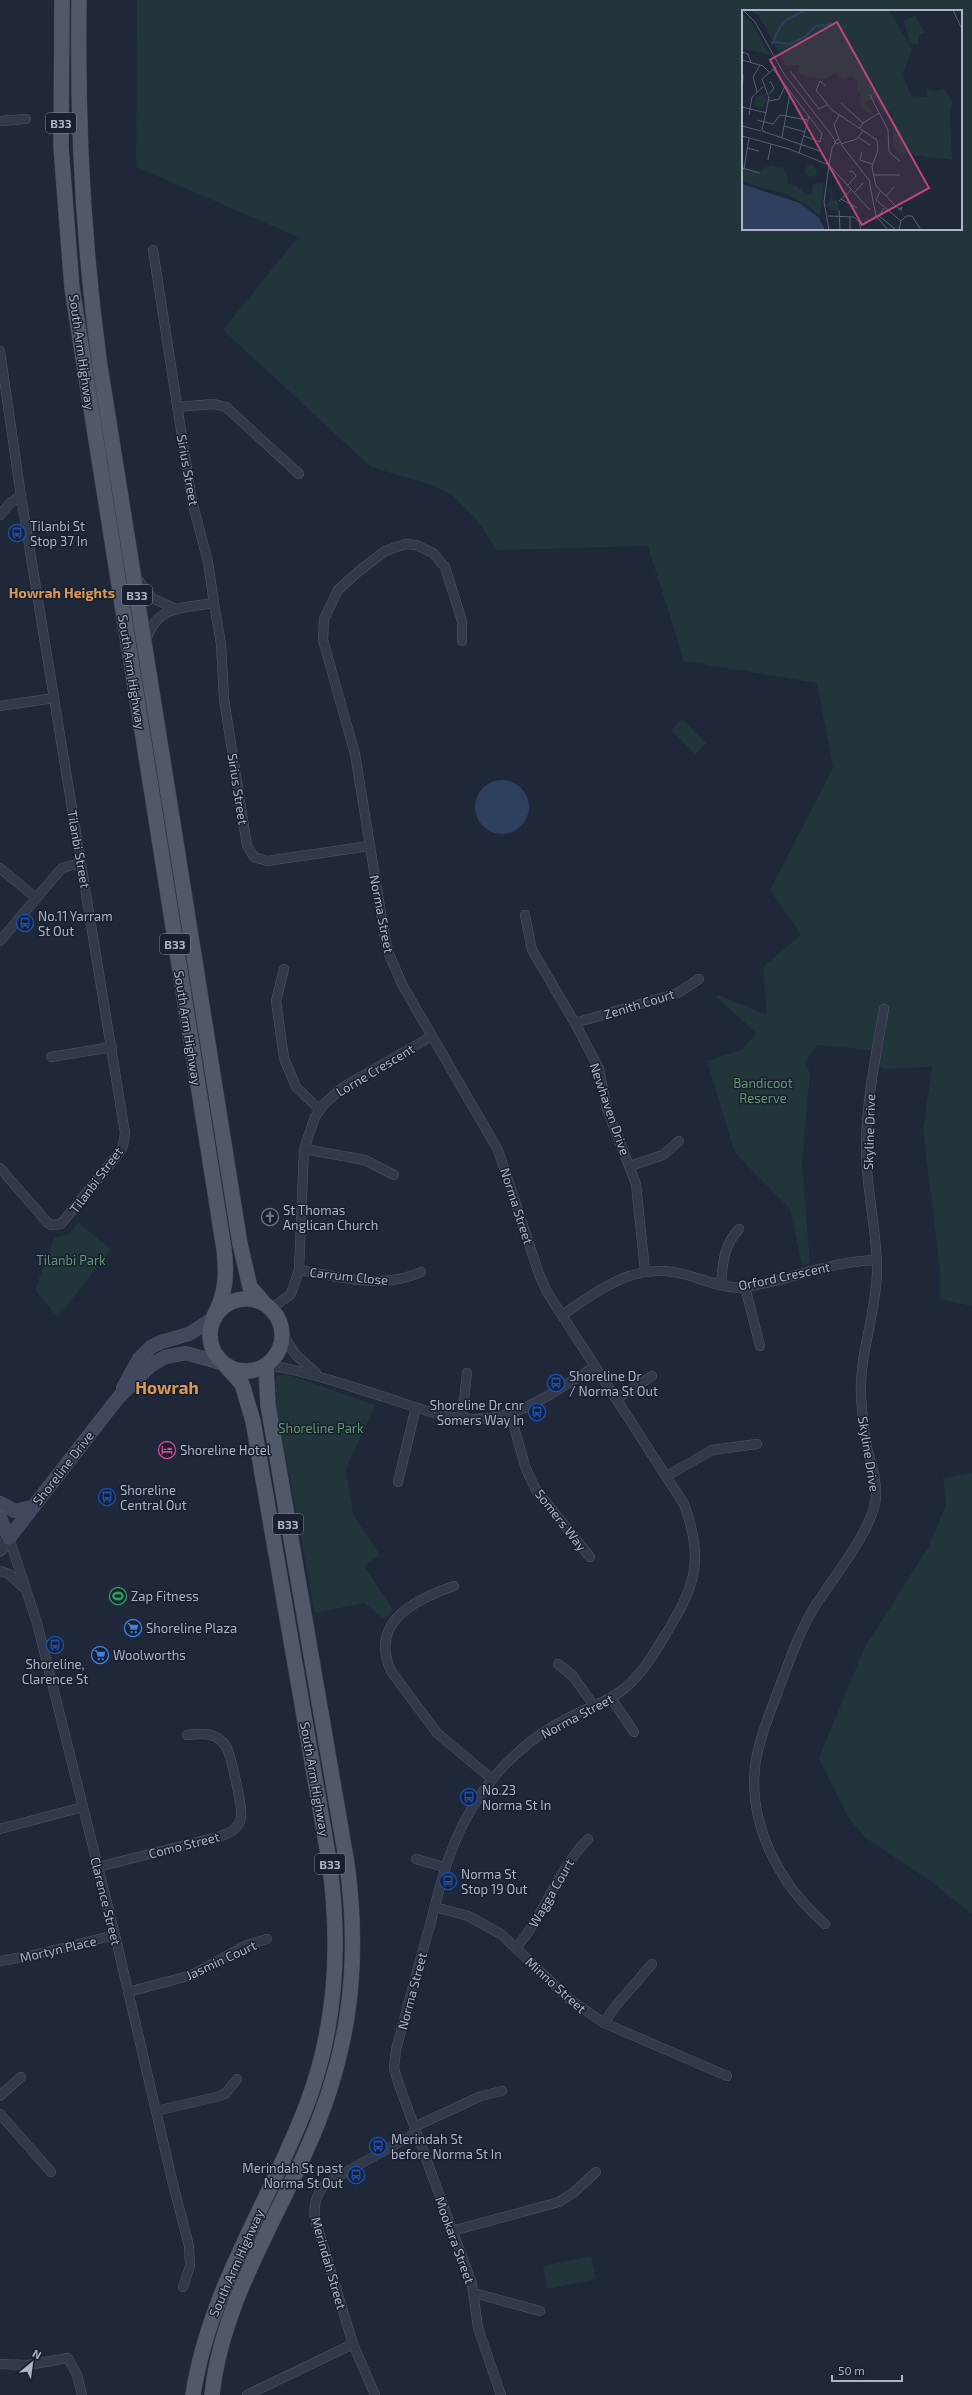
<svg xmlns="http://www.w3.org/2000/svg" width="972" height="2395" viewBox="0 0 972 2395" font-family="'Exo 2',sans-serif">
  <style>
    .green { fill: #21353a; fill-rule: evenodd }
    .water { fill: #2f3f60 }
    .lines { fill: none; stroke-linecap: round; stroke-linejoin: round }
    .minor-casing { stroke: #505767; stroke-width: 10 }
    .tertiary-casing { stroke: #505767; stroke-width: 13 }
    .secondary-casing { stroke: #505767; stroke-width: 14 }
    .primary-casing { stroke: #3c4353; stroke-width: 16 }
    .minor { stroke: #323a49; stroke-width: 9 }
    .tertiary { stroke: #323a49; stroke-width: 12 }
    .secondary { stroke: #40485d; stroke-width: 13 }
    .primary { stroke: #50596a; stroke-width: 15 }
    .labels { text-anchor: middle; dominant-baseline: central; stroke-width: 3; stroke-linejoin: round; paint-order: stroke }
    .shield { fill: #181f2e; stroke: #808798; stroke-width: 1 }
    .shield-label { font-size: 12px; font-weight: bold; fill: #acb4c6 }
    .street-label { font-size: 13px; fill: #acb4c6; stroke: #181f2e }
    .poi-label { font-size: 13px; fill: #acb4c6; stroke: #181f2e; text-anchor: start }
    .park-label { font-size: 13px; fill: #629873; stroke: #181f2e }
    .neighbourhood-label { font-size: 14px; font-weight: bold; fill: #db9952; stroke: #181f2e }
    .district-label { font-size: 17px; font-weight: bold; fill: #db9952; stroke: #181f2e }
    .inset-river { fill: none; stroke: #2f3f60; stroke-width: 2 }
    .inset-road { fill: none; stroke: #576071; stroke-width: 1 }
    .view { fill: #bb477b; fill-opacity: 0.15; stroke: #bb477b; stroke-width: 2 }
    .inset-edge { fill: none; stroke: #acb4c6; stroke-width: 2 }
  </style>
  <rect width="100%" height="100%" fill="#1f2839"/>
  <g class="green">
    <path d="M137,0H972V1306L940,1299V1269L923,1130L932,1067L882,1069L871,1050L817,1045L805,1062L810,1073L802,1164L810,1263L802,1265L790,1209L735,1153L707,1061L743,1049L756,1033L716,997L719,995L767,1015L763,967L801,935L770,890L833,768L817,683L684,661L648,546L496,550L477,520L453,496L432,485L371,467L223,330L298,237L136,167ZM743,11H961V229H743Z"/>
    <polygon points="682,719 706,743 695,754 671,730"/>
    <polygon points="78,1223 111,1249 58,1317 35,1290 54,1238 69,1234"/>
    <polygon points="278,1375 289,1375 375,1405 346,1469 353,1515 380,1555 364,1566 393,1610 384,1619 364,1603 315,1613 277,1410 275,1382"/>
    <polygon points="972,1473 972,1914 928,1879 866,1838 850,1820 819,1758 864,1649 929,1546 946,1504 943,1478"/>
    <polygon points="591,2256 596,2279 548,2289 543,2266"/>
  </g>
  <circle class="water" cx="502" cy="807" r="27"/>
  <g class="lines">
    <g class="minor-casing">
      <g id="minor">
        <polyline points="0,121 26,119"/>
        <polyline points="153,250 192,501 208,562 214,603 221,644 224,699 247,846 254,857 267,861 369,846"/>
        <polyline points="0,351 21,496 125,1133 123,1146 119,1153 61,1224 51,1225 47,1222 0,1168"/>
        <polyline points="177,407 214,404 226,407 299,474"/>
        <polyline points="0,515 10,503 21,496"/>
        <polyline points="136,577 152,598 176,609"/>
        <path d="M146,640C157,605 183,608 214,603"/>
        <path d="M462,641V621L445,567L433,553L416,545L405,544L385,551L359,571L338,590L324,619L323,640L355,754L385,938L389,954L403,986L498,1150L539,1274L547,1292L684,1504C705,1561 695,1587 664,1637C652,1657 640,1677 621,1691C607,1702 590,1707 574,1715C536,1733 503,1762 479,1797C451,1838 442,1878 430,1925C418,1967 407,2009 396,2050L394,2068L398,2082L472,2284L478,2328L501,2395"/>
        <polyline points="0,706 54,698"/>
        <polyline points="0,868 36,898"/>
        <polyline points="525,915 532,950 575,1023 599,1069 607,1109 636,1184 645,1271"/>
        <polyline points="0,941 62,868 81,863"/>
        <polyline points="284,969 276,1001 284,1058 296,1087 320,1110"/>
        <polyline points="575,1023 678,993 699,979"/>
        <polyline points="51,1057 112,1047"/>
        <polyline points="304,1149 365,1160 394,1175"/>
        <polyline points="630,1166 663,1155 679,1141"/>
        <path d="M299,1270C341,1277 381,1290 421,1272"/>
        <path d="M721,1285C723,1263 723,1246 739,1229"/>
        <polyline points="745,1287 760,1346"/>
        <polyline points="272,1308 291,1294 299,1270 304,1149 315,1117 324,1104 343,1087 432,1036"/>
        <path d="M562,1315C602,1289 635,1260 687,1275C705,1280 727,1290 746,1287C790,1280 831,1261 877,1260"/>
        <polyline points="283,1335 295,1354 316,1373"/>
        <path d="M267,1365C308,1371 348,1386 388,1398C423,1410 462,1426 500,1416C535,1408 564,1385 594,1367"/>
        <polyline points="616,1399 652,1376"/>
        <polyline points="510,1413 526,1469 536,1490 590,1557"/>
        <polyline points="462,1418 467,1373"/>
        <polyline points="667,1476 712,1450 757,1444"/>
        <polyline points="398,1482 416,1407"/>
        <polyline points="9,1538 37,1623 115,1935 172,2180 189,2246 190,2266 183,2287"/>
        <polyline points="0,1571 9,1574 23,1587"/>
        <path d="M454,1586C414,1600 369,1622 391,1671L437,1733L492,1779"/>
        <polyline points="558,1664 573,1676 594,1706"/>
        <polyline points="611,1698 634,1732"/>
        <polyline points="0,1829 83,1807"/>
        <polyline points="416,1859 444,1867"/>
        <path d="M98,1867L221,1836C230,1833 239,1828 241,1818C243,1808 231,1756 226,1746C216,1732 203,1733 187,1735"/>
        <polyline points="435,1907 468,1916 501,1934 568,1998 604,2023 727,2076"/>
        <path d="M825,1924C779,1884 746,1822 756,1760C760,1736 770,1713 778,1691C789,1662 799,1632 815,1606C832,1579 875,1527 876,1496C877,1480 871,1464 867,1448C864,1431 862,1413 861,1395C859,1353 877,1312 877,1270C877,1229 866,1189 866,1149C866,1102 876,1055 884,1009"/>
        <path d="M516,1948C545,1914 556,1872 588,1839"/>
        <polyline points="0,1961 34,1955 115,1935"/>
        <polyline points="128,1992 192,1975 247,1945 267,1939"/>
        <polyline points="604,2023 614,2008 652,1964"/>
        <polyline points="0,2096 21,2077"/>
        <polyline points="156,2111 220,2096 226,2093 237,2079"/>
        <polyline points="0,2114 51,2172"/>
        <polyline points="414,2127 481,2096 502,2091"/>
        <polyline points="452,2231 559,2202 573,2193 596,2172"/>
        <polyline points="474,2293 540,2311"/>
        <polyline points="0,2364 28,2365 68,2358 77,2375 82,2395"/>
        <polyline points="247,2395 353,2344"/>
        <path d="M375,2395L353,2344L315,2219C313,2204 316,2192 328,2182L416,2133"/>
      </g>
    </g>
    <g class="tertiary-casing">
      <polyline id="tertiary" points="0,1550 9,1538"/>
    </g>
    <g class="secondary-casing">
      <g id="secondary">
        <polyline points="123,1388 139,1359 151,1347 161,1342 189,1334 212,1319"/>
        <polyline points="0,1503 15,1511 32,1507"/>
        <polyline points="0,1518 9,1538"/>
        <polyline points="9,1538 118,1398 150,1366 165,1357 186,1353 224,1364"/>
      </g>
    </g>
    <g class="primary-casing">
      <g id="primary">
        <path d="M62,0L61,147L72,288L224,1249C227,1273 226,1294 214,1316"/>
        <path d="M79,0C77,123 83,244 100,366L240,1244L250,1287L263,1302"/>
        <circle cx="246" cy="1335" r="36"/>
        <path d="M193,2395C209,2289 270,2202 307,2104C337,2025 341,1944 329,1860L253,1421L242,1384L225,1365"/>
        <path d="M212,2395C221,2308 270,2231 305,2153C349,2057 361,1968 347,1864L268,1405L266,1366"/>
      </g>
    </g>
    <use href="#minor" class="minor"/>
    <use href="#tertiary" class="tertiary"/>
    <use href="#secondary" class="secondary"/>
    <use href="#primary" class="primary"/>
  </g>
  <defs>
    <g id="bus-ring" transform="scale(0.9)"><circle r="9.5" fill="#181f2e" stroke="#1a4fb4" stroke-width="1.5"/><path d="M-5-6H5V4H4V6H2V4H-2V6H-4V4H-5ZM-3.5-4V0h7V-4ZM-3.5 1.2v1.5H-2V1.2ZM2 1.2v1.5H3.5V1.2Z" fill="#1a4fb4"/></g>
    <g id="church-ring" transform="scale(0.9)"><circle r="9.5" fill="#181f2e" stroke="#6b7280" stroke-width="1.5"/><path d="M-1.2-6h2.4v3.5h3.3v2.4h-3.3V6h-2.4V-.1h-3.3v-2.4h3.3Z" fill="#6b7280"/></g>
    <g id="hotel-ring" transform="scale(0.9)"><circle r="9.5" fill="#181f2e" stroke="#d1479c" stroke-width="1.5"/><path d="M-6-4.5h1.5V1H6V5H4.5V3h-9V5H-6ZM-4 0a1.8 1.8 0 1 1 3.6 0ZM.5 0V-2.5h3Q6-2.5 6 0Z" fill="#d1479c"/></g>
    <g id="stadium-ring" transform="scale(0.9)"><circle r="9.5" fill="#181f2e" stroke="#2e9e5b" stroke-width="1.5"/><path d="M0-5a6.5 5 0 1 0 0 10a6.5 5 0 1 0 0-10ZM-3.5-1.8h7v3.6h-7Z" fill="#2e9e5b"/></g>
    <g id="supermarket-ring" transform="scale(0.9)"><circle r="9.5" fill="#181f2e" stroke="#3f7fe0" stroke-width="1.5"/><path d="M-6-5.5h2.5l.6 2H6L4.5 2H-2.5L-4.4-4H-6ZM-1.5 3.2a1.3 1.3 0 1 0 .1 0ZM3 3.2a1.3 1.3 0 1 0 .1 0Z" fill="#3f7fe0"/></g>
  </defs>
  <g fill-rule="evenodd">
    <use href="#bus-ring" x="17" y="533"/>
    <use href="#bus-ring" x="25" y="923"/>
    <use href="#church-ring" x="270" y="1217"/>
    <use href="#bus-ring" x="556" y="1383"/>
    <use href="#bus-ring" x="537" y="1412"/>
    <use href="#hotel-ring" x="167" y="1450"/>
    <use href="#bus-ring" x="107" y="1497"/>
    <use href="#stadium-ring" x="118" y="1596"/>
    <use href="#supermarket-ring" x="133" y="1628"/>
    <use href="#bus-ring" x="55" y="1645"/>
    <use href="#supermarket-ring" x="100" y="1655"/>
    <use href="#bus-ring" x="469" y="1797"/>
    <use href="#bus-ring" x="448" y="1881"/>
    <use href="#bus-ring" x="378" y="2146"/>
    <use href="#bus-ring" x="356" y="2175"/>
  </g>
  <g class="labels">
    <g class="shield">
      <rect x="46" y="113" width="30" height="20" rx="3"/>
      <rect x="122" y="585" width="30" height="20" rx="3"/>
      <rect x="160" y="934" width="30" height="20" rx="3"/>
      <rect x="273" y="1514" width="30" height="20" rx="3"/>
      <rect x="315" y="1854" width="30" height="20" rx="3"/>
    </g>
    <g class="shield-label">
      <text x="61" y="123">B33</text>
      <text x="137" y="595">B33</text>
      <text x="175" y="944">B33</text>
      <text x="288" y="1524">B33</text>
      <text x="330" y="1864">B33</text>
    </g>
    <g class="street-label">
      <text transform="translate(82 352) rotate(82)">South Arm Highway</text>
      <text transform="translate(188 470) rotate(80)">Sirius Street</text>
      <text transform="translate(132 672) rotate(81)">South Arm Highway</text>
      <text transform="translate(238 789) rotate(81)">Sirius Street</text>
      <text transform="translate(79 849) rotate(80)">Tilanbi Street</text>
      <text transform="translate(382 914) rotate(79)">Norma Street</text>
      <text transform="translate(639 1004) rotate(-17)">Zenith Court</text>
      <text transform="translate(188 1028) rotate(81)">South Arm Highway</text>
      <text transform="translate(375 1070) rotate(-31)">Lorne Crescent</text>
      <text transform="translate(610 1109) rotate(71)">Newhaven Drive</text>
      <text transform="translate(869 1132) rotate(-88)">Skyline Drive</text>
      <text transform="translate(96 1180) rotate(-53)">Tilanbi Street</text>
      <text transform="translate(517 1206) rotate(72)">Norma Street</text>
      <text transform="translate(349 1276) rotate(6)">Carrum Close</text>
      <text transform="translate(784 1276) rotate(-12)">Orford Crescent</text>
      <text transform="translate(869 1454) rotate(81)">Skyline Drive</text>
      <text transform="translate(63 1468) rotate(-52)">Shoreline Drive</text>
      <text transform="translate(561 1520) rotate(52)">Somers Way</text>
      <text transform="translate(577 1716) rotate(-28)">Norma Street</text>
      <text transform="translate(315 1779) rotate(80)">South Arm Highway</text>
      <text transform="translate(184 1845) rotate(-14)">Como Street</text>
      <text transform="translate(551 1893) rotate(-60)">Wagga Court</text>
      <text transform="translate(106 1901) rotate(76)">Clarence Street</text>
      <text transform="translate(58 1949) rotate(-13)">Mortyn Place</text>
      <text transform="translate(221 1960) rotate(-25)">Jasmin Court</text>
      <text transform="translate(556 1985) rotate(42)">Minno Street</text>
      <text transform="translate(412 1991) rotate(-75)">Norma Street</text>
      <text transform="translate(455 2240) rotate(70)">Mookara Street</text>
      <text transform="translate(236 2263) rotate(-66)">South Arm Highway</text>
      <text transform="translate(329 2263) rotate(74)">Merindah Street</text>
    </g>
    <g class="poi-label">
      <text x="30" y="526">Tilanbi St<tspan x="30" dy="15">Stop 37 In</tspan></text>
      <text x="38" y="916">No.11 Yarram<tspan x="38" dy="15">St Out</tspan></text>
      <text x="283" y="1210">St Thomas<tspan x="283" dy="15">Anglican Church</tspan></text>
      <text x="569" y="1376">Shoreline Dr<tspan x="569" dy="15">/ Norma St Out</tspan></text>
      <text x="524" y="1405" text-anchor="end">Shoreline Dr cnr<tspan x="524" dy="15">Somers Way In</tspan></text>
      <text x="180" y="1450">Shoreline Hotel</text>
      <text x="120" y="1490">Shoreline<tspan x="120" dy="15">Central Out</tspan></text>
      <text x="131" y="1596">Zap Fitness</text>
      <text x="146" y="1628">Shoreline Plaza</text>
      <text x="113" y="1655">Woolworths</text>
      <text x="55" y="1664" text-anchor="middle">Shoreline,<tspan x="55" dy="15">Clarence St</tspan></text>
      <text x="482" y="1790">No.23<tspan x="482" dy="15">Norma St In</tspan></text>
      <text x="461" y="1874">Norma St<tspan x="461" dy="15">Stop 19 Out</tspan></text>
      <text x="391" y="2139">Merindah St<tspan x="391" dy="15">before Norma St In</tspan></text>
      <text x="343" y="2168" text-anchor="end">Merindah St past<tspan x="343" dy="15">Norma St Out</tspan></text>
    </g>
    <g class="park-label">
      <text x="763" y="1083">Bandicoot<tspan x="763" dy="15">Reserve</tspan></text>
      <text x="71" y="1260">Tilanbi Park</text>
      <text x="321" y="1428">Shoreline Park</text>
    </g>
    <g class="neighbourhood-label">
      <text x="62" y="592">Howrah Heights</text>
    </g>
    <g class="district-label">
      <text x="167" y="1387">Howrah</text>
    </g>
  </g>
  <g transform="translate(742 10)">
    <rect width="220" height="220" fill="#1f2839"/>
    <path d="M8,0H147L170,39L161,64L169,86L185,87L184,79L194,81L202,79L211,92L208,99L210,150L158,143L152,140L149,101L142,103L133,88L124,92L132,106L123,101L117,96L120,92L115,91L119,90V84L115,82V71L110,66L100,69L94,63L83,69L71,68L56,64L57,55L44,56L17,6ZM0,4L9,12L28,45L0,38ZM173,6L183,22L177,26V34H168L162,11ZM25,82L22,85L23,89L27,88L26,94L22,93L21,98L12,96L14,88ZM63 161a6 6 0 1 1 12 0a6 6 0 1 1-12 0ZM31,155L37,159L40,156L46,168L45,172L56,177L58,181L59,176L60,181L69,185L71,174L82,173L78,206L63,194L44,184L0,172V157L17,162L19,159ZM85,176L90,182L91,191L96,190V200H87L84,194L88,192L89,184Z" fill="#21353a"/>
    <path d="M0,174L58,193L77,208L83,220H0Z" fill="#2f3f60"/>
    <path class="inset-river" d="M31,32L48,34L63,27L74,16L90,14M30,34L38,17L44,10L63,0"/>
    <path class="inset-road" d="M1,0L13,12L42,64L91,127L94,134L99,132L96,129L93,132M211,0L219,17M0,42L6,44L9,53M0,50L21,56L27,62M31,59L80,124L78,132L62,126M48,61L77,99L86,94M84,76L78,71L74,80L90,100L135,130L136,140L130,157L134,176L157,199L160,197L159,200L157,199M15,82L11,67L18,55M27,84L32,78L28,71M0,85L1,65M128,85L146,120L147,142L158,151M27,91L37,89L43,76M99,93L121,113M0,97L25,103M7,105L10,87L21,77M15,110L31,114L38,105L65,110M0,116L19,121M42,116L63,122M117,119L121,113L137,103M20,120L27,88L20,69L34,57M20,121L78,141M0,126L47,139L87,155L90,138L93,133M40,127L48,83M117,128L128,135M97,129L92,115L97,105M99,134L115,129L121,121M99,134L127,170L134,206L146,220M5,138L17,141M120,142L118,150L130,154M57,143L67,106M26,150L29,134M87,155L128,200M0,158L18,163M2,159L7,128M131,165H158M106,175L114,166L110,161L107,162M138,181L134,190L159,211L157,220M113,182L121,173M144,186L152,177M99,189L115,198M97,191L110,179M142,198L137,206L153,219M97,200L98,220M86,206L112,207L117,212L119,220M159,211L164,206H170L179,220M87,220L82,192L87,155M108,220V206"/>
    <path class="view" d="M95,12L187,178L120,215L28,50Z"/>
    <rect width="220" height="220" class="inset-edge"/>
  </g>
  <g transform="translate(32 2363) rotate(29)" stroke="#181f2e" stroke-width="3" paint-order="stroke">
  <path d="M0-3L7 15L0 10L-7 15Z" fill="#acb4c6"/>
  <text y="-6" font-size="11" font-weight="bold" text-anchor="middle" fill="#acb4c6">N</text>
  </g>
  <path d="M832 2375v6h70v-6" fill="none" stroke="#acb4c6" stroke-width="2"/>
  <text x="838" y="2375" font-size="12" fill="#acb4c6" stroke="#181f2e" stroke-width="3" paint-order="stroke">50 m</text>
</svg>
